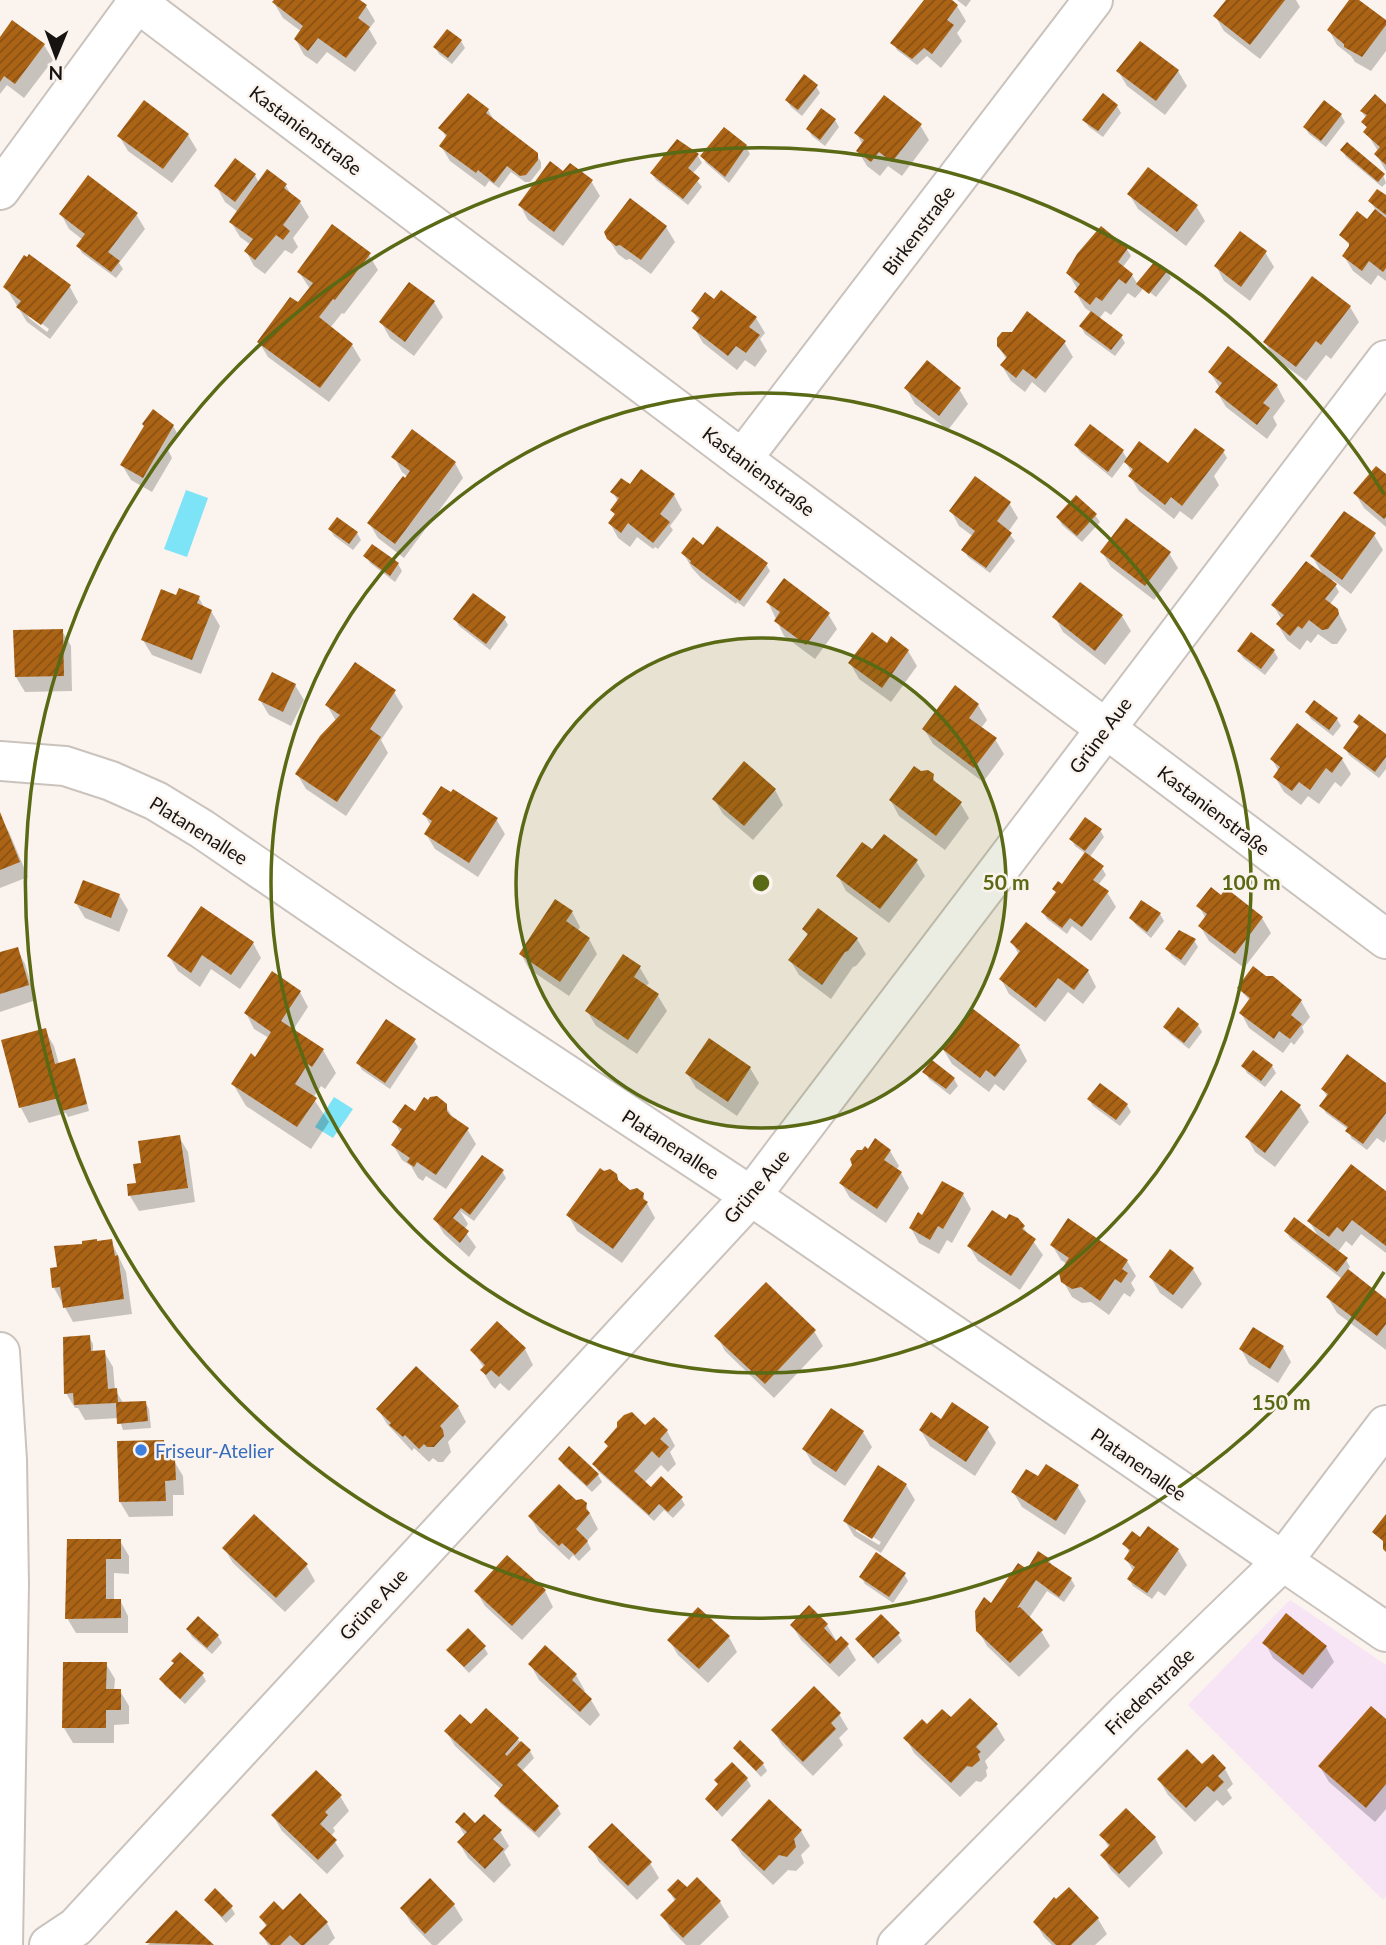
<svg xmlns="http://www.w3.org/2000/svg" width="1386" height="1945" viewBox="0 0 1386 1945" font-family="Lato,sans-serif">
  <style>
    .commercial { fill: #f7e4f5 }
    .water { fill: #7de3f6 }
    .shadow { fill: #0003; fill-rule: evenodd }
    .building { fill: url(#building-hatch) }
    .lines { fill: none; stroke-linecap: round; stroke-linejoin: round }
    .street-casing { stroke: #cac3bd; stroke-width: 42 }
    .secondary-casing { stroke: #cac3bd; stroke-width: 42 }
    .street { stroke: #fff; stroke-width: 38 }
    .secondary { stroke: #fff; stroke-width: 38 }
    .ring { fill: none; stroke: #596914; stroke-width: 3.5 }
    .shop-dot { fill: #3f7fe0; stroke: #fbf3ed; stroke-width: 2.5 }
    .labels { text-anchor: middle; dominant-baseline: central; stroke-width: 5; stroke-linejoin: round; paint-order: stroke }
    .street-label { font-size: 19px; fill: #161311; stroke: #fbf3ed }
    .shop-label { font-size: 19px; fill: #366cbe; stroke: #fbf3ed; text-anchor: start }
    .centre { fill: #596914; stroke: #fbf3ed; stroke-width: 3.5 }
    .ring-label { font-size: 21px; text-anchor: middle; font-weight: bold; fill: #596914; stroke: #fbf3ed; stroke-width: 5; stroke-linejoin: round; paint-order: stroke }
  </style>
  <defs>
    <pattern id="building-hatch" width="6" height="6" patternUnits="userSpaceOnUse" patternTransform="scale(1.75)"><rect width="6" height="6" fill="#ab6416"/><path d="M-1 1l2-2M0 6l6-6M5 7l2-2" fill="none" stroke="#8a5113"/></pattern>
  </defs>
  <rect width="100%" height="100%" fill="#fbf3ed"/>
  <polygon class="commercial" points="1290,1600 1386,1665 1386,1896 1383,1900 1188,1705"/>
  <g class="water">
    <polygon points="186,490 208,498 187,557 164,549"/>
    <polygon points="334,1097 353,1109 333,1138 315,1127"/>
  </g>
  <g class="shadow">
    <polygon points="276,0 358,0 366,6 375,21 369,29 377,43 355,72 327,52 317,64 304,55 296,40 302,32 283,18 274,3"/>
    <polygon points="926,0 949,0 957,6 966,21 957,33 962,41 941,68 927,56 917,65 897,50 893,43"/>
    <polygon points="957,0 971,0 966,7"/>
    <polygon points="1228,0 1296,0 1300,7 1260,59 1224,31 1215,16"/>
    <polygon points="1351,0 1356,0 1386,22 1386,51 1371,71 1355,62 1351,56 1337,45 1329,30"/>
    <polygon points="0,39 44,45 53,60 24,98 7,85 0,94"/>
    <polygon points="461,41 465,48 452,64 439,54 435,47"/>
    <polygon points="1118,71 1178,71 1187,86 1165,115 1127,86"/>
    <polygon points="816,86 820,93 802,116 791,107 787,100"/>
    <polygon points="1117,106 1121,113 1103,137 1089,127 1084,120"/>
    <polygon points="1386,106 1386,171 1376,154 1378,151 1366,132 1368,130 1363,122 1366,118 1362,112"/>
    <polygon points="488,110 495,122 536,154 541,162 541,168 530,182 525,182 511,172 499,188 489,181 485,187 450,161 441,146 447,139 441,128"/>
    <polygon points="1341,115 1345,122 1326,147 1309,134 1305,127"/>
    <polygon points="835,120 839,127 825,146 812,136 808,129"/>
    <polygon points="920,125 929,140 902,176 888,166 880,176 867,166 858,151 863,145 856,133"/>
    <polygon points="724,130 746,147 750,154 729,183 706,163 702,156"/>
    <polygon points="188,135 197,150 172,183 128,151 119,136"/>
    <polygon points="678,142 698,156 702,163 692,174 702,187 688,205 656,180 652,173"/>
    <polygon points="1342,150 1383,175 1386,183 1382,187 1346,157"/>
    <polygon points="255,175 259,183 286,186 292,196 300,202 309,217 293,238 298,247 292,254 285,250 265,274 254,266 246,251 251,245 240,237 231,222 238,212 225,202 216,186"/>
    <polygon points="591,181 600,196 563,246 528,220 520,205"/>
    <polygon points="1129,194 1196,206 1205,221 1186,246 1138,209"/>
    <polygon points="1386,198 1386,281 1378,275 1371,285 1353,271 1344,256 1351,247 1341,235 1367,221 1376,210 1370,201"/>
    <polygon points="61,214 136,214 145,229 119,263 123,269 116,278 82,253 78,246 83,240 69,229"/>
    <polygon points="666,227 675,242 651,274 630,259 626,260 618,254 608,238"/>
    <polygon points="1127,249 1131,256 1122,268 1132,275 1138,285 1167,271 1171,278 1156,297 1142,286 1142,290 1135,298 1128,293 1111,315 1105,311 1099,319 1121,336 1125,343 1115,356 1085,334 1081,327 1092,313 1085,308 1076,293 1078,290 1068,273"/>
    <polygon points="1265,252 1274,267 1250,301 1224,281 1216,266"/>
    <polygon points="369,255 378,270 344,314 342,313 330,328 352,345 361,360 329,402 268,357 259,342 298,305 310,289 299,272"/>
    <path d="M70,287L78,302L50,339L27,322L6,288ZM25,311L49,329L47,332L29,318Z"/>
    <polygon points="714,301 756,318 765,333 760,339 767,351 755,367 745,360 737,370 703,343 694,328 699,321 693,311"/>
    <polygon points="434,302 443,317 414,356 390,338 381,322"/>
    <polygon points="1350,307 1359,322 1331,359 1326,355 1306,381 1273,357 1265,342"/>
    <polygon points="1064,342 1073,357 1045,393 1032,382 1025,392 1011,381 1002,366 1007,360 998,346"/>
    <polygon points="1210,372 1277,386 1285,401 1273,417 1277,425 1267,439 1226,407 1217,392 1219,387"/>
    <polygon points="906,388 959,389 968,404 948,430 915,404"/>
    <polygon points="173,426 177,433 168,450 172,458 152,492 131,480 122,465 146,427"/>
    <polygon points="1090,427 1123,452 1128,460 1168,466 1223,451 1227,458 1214,476 1219,485 1192,520 1180,511 1174,519 1139,491 1130,476 1132,473 1125,461 1112,478 1080,452 1076,445"/>
    <polygon points="394,457 455,463 463,478 404,558 378,538 369,523 408,477 402,472"/>
    <polygon points="1386,477 1386,527 1364,508 1355,493"/>
    <polygon points="630,486 674,495 682,510 670,526 673,530 658,549 655,547 653,549 637,537 630,547 618,538 610,523 615,515 612,510 618,502 613,492"/>
    <polygon points="1009,503 1018,518 1008,532 1015,541 990,573 968,557 964,550 974,537 959,526 951,511"/>
    <polygon points="1095,515 1100,522 1082,542 1062,525 1058,518"/>
    <polygon points="330,529 357,533 361,540 353,550 334,536"/>
    <polygon points="1374,535 1383,550 1351,594 1332,579 1339,592 1330,604 1337,610 1347,630 1337,644 1332,644 1318,634 1311,643 1307,640 1300,650 1287,640 1278,625 1282,620 1273,605 1324,577 1312,556"/>
    <polygon points="703,548 766,564 770,571 744,607 737,602 736,604 701,578 692,568 683,553"/>
    <polygon points="1102,552 1169,553 1178,568 1154,600 1111,567"/>
    <polygon points="366,556 398,564 402,571 395,582 370,563"/>
    <polygon points="1080,584 1122,616 1131,631 1105,665 1063,632 1055,617"/>
    <polygon points="177,597 199,598 205,609 211,611 220,626 201,674 152,655 143,640"/>
    <polygon points="768,602 828,614 837,629 815,659 784,636"/>
    <polygon points="504,618 508,625 490,650 459,626 455,619"/>
    <polygon points="62,631 71,646 72,691 25,692 16,677"/>
    <polygon points="887,645 908,651 917,666 891,702 859,679 850,663"/>
    <polygon points="1239,651 1274,651 1278,658 1265,675 1243,658"/>
    <polygon points="295,685 304,700 291,726 269,715 260,700"/>
    <polygon points="394,692 403,707 381,740 388,753 346,816 306,789 297,774 336,721 327,705"/>
    <polygon points="978,705 987,720 981,728 995,739 1004,754 983,782 933,744 924,729"/>
    <polygon points="1307,712 1337,719 1341,726 1333,736 1311,719"/>
    <polygon points="1355,722 1386,736 1386,769 1379,778 1349,755 1345,748 1359,729"/>
    <polygon points="1298,725 1342,759 1351,774 1341,787 1335,782 1319,804 1308,796 1301,805 1284,792 1275,777 1279,772 1272,759"/>
    <polygon points="932,776 938,786 960,803 969,818 945,850 899,816 891,801"/>
    <polygon points="775,790 783,805 753,840 723,814 714,799"/>
    <polygon points="424,814 496,819 505,834 478,877 435,849 426,834 431,826"/>
    <polygon points="0,817 9,832 28,877 0,888"/>
    <polygon points="1100,830 1104,837 1089,858 1102,868 1106,875 1098,885 1107,892 1116,907 1091,941 1072,926 1067,934 1047,919 1043,912 1057,894 1054,889 1062,887 1086,854 1075,846 1071,839"/>
    <polygon points="916,861 925,876 889,923 846,891 838,876"/>
    <polygon points="119,895 128,910 119,932 85,918 76,903"/>
    <polygon points="1199,906 1262,918 1271,933 1244,968 1209,941 1200,926 1206,919"/>
    <polygon points="572,912 580,927 578,931 589,939 597,954 569,996 529,969 521,954"/>
    <polygon points="1160,914 1164,921 1151,938 1136,925 1131,918"/>
    <polygon points="804,929 857,939 866,954 856,966 853,967 831,999 799,975 790,960 808,936"/>
    <polygon points="1194,940 1198,947 1185,966 1172,956 1167,949"/>
    <polygon points="1012,942 1088,971 1096,987 1083,1004 1068,992 1045,1022 1009,994 1001,979 1019,955"/>
    <polygon points="253,943 261,958 240,989 211,969 200,987 178,971 169,956"/>
    <polygon points="17,949 25,964 36,1000 0,1012 0,954"/>
    <polygon points="640,968 649,983 645,987 658,996 667,1011 637,1054 596,1026 587,1011"/>
    <polygon points="1265,977 1301,1001 1310,1017 1302,1027 1304,1032 1294,1045 1291,1042 1283,1053 1249,1028 1241,1013 1250,1001 1239,988"/>
    <polygon points="300,992 308,1007 293,1030 323,1050 336,1073 325,1089 321,1086 313,1098 329,1122 311,1149 246,1106 233,1084 256,1059 269,1038 254,1029 246,1013"/>
    <polygon points="1198,1025 1202,1032 1189,1049 1170,1034 1166,1027"/>
    <polygon points="45,1031 54,1046 59,1064 74,1060 78,1067 89,1111 68,1117 66,1113 29,1123 21,1108"/>
    <polygon points="414,1040 418,1047 390,1089 362,1070 358,1063"/>
    <polygon points="1019,1046 1027,1061 1004,1091 995,1084 989,1092 952,1064 943,1049"/>
    <polygon points="1243,1066 1272,1066 1276,1073 1265,1087 1247,1073"/>
    <polygon points="750,1068 759,1083 737,1116 696,1088 687,1073"/>
    <polygon points="925,1072 954,1079 958,1086 950,1095 929,1079"/>
    <polygon points="1386,1085 1386,1139 1384,1143 1377,1138 1367,1150 1351,1138 1349,1130 1326,1113 1322,1106 1328,1098 1323,1090"/>
    <polygon points="1281,1092 1300,1107 1309,1122 1275,1167 1255,1152 1247,1137"/>
    <polygon points="1089,1099 1127,1105 1131,1112 1120,1126 1093,1106"/>
    <polygon points="445,1105 455,1121 467,1129 476,1144 446,1189 426,1176 423,1181 418,1178 411,1166 402,1160 393,1145 401,1134 395,1122 415,1113"/>
    <polygon points="179,1137 188,1152 195,1202 139,1211 130,1196 138,1184 143,1164"/>
    <polygon points="869,1151 890,1151 899,1166 896,1170 901,1173 909,1188 886,1223 850,1198 841,1183 853,1166"/>
    <polygon points="502,1171 506,1178 474,1221 460,1211 468,1224 464,1230 476,1247 469,1257 444,1234 435,1219"/>
    <polygon points="616,1175 622,1186 630,1192 642,1194 655,1218 622,1263 577,1231 568,1215"/>
    <polygon points="963,1194 971,1209 952,1243 947,1240 939,1254 919,1243 911,1228 923,1218"/>
    <polygon points="1386,1194 1386,1253 1361,1234 1352,1246 1346,1241 1337,1253 1346,1260 1350,1267 1347,1271 1386,1301 1386,1350 1337,1313 1328,1298 1342,1279 1290,1238 1286,1231 1320,1239 1309,1221"/>
    <polygon points="1006,1221 1023,1227 1043,1255 1020,1290 978,1261 969,1246"/>
    <polygon points="111,1241 126,1272 132,1314 73,1322 54,1288 59,1268"/>
    <polygon points="1052,1245 1127,1261 1136,1276 1131,1283 1135,1290 1130,1297 1124,1293 1109,1315 1091,1302 1082,1303 1072,1297 1063,1281 1067,1264 1061,1260"/>
    <polygon points="1193,1269 1202,1284 1182,1309 1160,1293 1151,1278"/>
    <polygon points="814,1331 823,1346 774,1398 725,1351 717,1336"/>
    <polygon points="89,1337 93,1344 93,1352 104,1352 113,1367 115,1390 124,1404 145,1402 149,1409 151,1428 123,1430 119,1418 85,1420 78,1408 75,1408 66,1393 63,1354"/>
    <polygon points="1283,1347 1291,1362 1278,1383 1249,1364 1241,1349"/>
    <polygon points="525,1349 533,1365 509,1391 500,1383 495,1389 491,1385 482,1370 484,1368 472,1350"/>
    <polygon points="458,1407 466,1422 448,1442 451,1452 443,1462 438,1462 433,1458 429,1462 414,1448 412,1451 387,1424 378,1409"/>
    <polygon points="941,1421 987,1428 996,1443 975,1476 930,1446 921,1431"/>
    <polygon points="667,1431 675,1446 670,1452 676,1464 668,1472 661,1465 644,1483 651,1489 681,1498 685,1505 673,1518 664,1510 654,1521 598,1471 594,1464 609,1448 606,1443"/>
    <polygon points="863,1432 872,1447 845,1486 813,1464 804,1449"/>
    <polygon points="163,1441 167,1448 167,1461 174,1461 183,1476 184,1495 173,1495 173,1516 129,1517 120,1502"/>
    <polygon points="560,1459 598,1475 602,1482 592,1492 564,1466"/>
    <polygon points="1039,1479 1077,1486 1086,1501 1065,1535 1022,1507 1013,1492"/>
    <path d="M906,1485L915,1500L881,1553L854,1536L845,1521ZM856,1526L881,1542L879,1545L856,1531Z"/>
    <polygon points="575,1502 585,1504 598,1529 587,1541 591,1549 579,1561 573,1555 569,1560 539,1532 530,1517"/>
    <polygon points="1140,1540 1178,1550 1187,1565 1165,1596 1158,1591 1152,1599 1133,1586 1129,1579 1134,1572 1126,1559 1130,1554 1125,1544"/>
    <polygon points="69,1541 120,1541 129,1556 129,1574 114,1573 114,1600 120,1600 128,1616 128,1633 76,1633 67,1618"/>
    <polygon points="224,1548 306,1565 315,1581 285,1612 233,1563"/>
    <polygon points="507,1557 545,1591 553,1607 522,1640 485,1606 476,1591"/>
    <polygon points="1049,1560 1053,1567 1071,1579 1075,1586 1064,1602 1047,1591 1029,1618 1041,1631 1050,1646 1019,1677 987,1646 978,1630 992,1605 1027,1571"/>
    <polygon points="904,1574 908,1581 893,1603 865,1584 861,1577"/>
    <polygon points="792,1625 827,1625 837,1642 847,1645 856,1660 839,1677 801,1640"/>
    <polygon points="188,1630 218,1636 222,1643 212,1654 192,1637"/>
    <polygon points="898,1634 902,1641 878,1664 857,1639"/>
    <polygon points="729,1637 737,1652 708,1683 678,1655 669,1640"/>
    <polygon points="1265,1643 1326,1647 1334,1662 1312,1689 1273,1658"/>
    <polygon points="484,1647 488,1654 469,1673 448,1651"/>
    <polygon points="545,1647 576,1675 585,1691 583,1692 591,1700 600,1715 590,1726 539,1680 530,1664"/>
    <polygon points="106,1664 115,1679 114,1691 120,1691 129,1706 129,1724 114,1725 114,1743 73,1743 64,1728"/>
    <polygon points="202,1674 206,1681 185,1704 165,1686 161,1679"/>
    <polygon points="486,1710 530,1751 534,1758 522,1771 557,1807 561,1814 539,1838 500,1803 496,1796 501,1789 455,1746 446,1731 471,1726"/>
    <polygon points="839,1714 848,1729 839,1738 843,1745 813,1776 782,1745 773,1730"/>
    <polygon points="951,1720 996,1725 1005,1740 985,1761 988,1768 986,1770 987,1776 981,1782 976,1781 960,1797 914,1753 906,1738 927,1727"/>
    <polygon points="1386,1721 1386,1809 1375,1822 1329,1782 1320,1767"/>
    <polygon points="735,1748 763,1764 767,1771 761,1777"/>
    <polygon points="1202,1767 1225,1769 1233,1784 1227,1790 1232,1798 1223,1806 1217,1800 1195,1822 1168,1795 1159,1780"/>
    <polygon points="747,1779 751,1786 722,1817 707,1800"/>
    <polygon points="340,1796 349,1811 333,1828 335,1831 331,1836 344,1856 327,1874 282,1831 273,1816"/>
    <polygon points="457,1822 500,1831 509,1846 504,1852 511,1865 494,1883 468,1858 459,1843 465,1836"/>
    <polygon points="801,1831 810,1846 801,1855 804,1863 796,1871 788,1870 773,1885 742,1855 733,1840"/>
    <polygon points="1102,1835 1155,1838 1163,1853 1129,1888 1111,1870 1102,1855 1109,1848"/>
    <polygon points="591,1847 650,1863 659,1878 637,1900 599,1862"/>
    <polygon points="697,1880 720,1902 729,1917 700,1945 686,1945 671,1930 662,1915 675,1902 669,1890 687,1890"/>
    <polygon points="206,1900 231,1907 235,1914 226,1923"/>
    <polygon points="454,1905 463,1920 437,1945 432,1945 411,1923 402,1908"/>
    <polygon points="283,1912 327,1923 335,1938 328,1945 268,1945 261,1933 267,1928 261,1917"/>
    <polygon points="177,1913 211,1945 148,1945"/>
    <polygon points="1098,1919 1107,1934 1095,1945 1052,1945 1044,1937 1035,1922"/>
  </g>
  <g class="building">
    <polygon points="274,0 360,0 367,5 358,18 370,27 346,58 318,38 308,51 294,39 303,26 272,2"/>
    <polygon points="924,0 952,0 958,5 947,20 954,25 932,54 924,48 912,59 890,43"/>
    <polygon points="1226,0 1285,0 1250,45 1213,16"/>
    <polygon points="1349,0 1359,0 1386,20 1386,25 1362,57 1344,47 1344,44 1327,30"/>
    <polygon points="12,20 45,44 15,84 4,76 0,82 0,37"/>
    <polygon points="447,29 462,40 448,58 433,47"/>
    <polygon points="1140,41 1179,70 1156,101 1116,71"/>
    <polygon points="804,74 818,85 798,110 785,100"/>
    <polygon points="468,93 489,109 486,113 538,153 538,160 526,175 520,176 507,166 494,183 478,170 476,173 439,146 447,135 438,128"/>
    <polygon points="1103,93 1118,105 1098,131 1082,120"/>
    <polygon points="1375,94 1386,104 1386,165 1374,154 1380,147 1363,132 1367,127 1361,122 1367,115 1360,111"/>
    <polygon points="884,95 922,124 892,162 879,152 871,162 856,151 864,140 854,133"/>
    <polygon points="144,100 189,134 163,169 117,136"/>
    <polygon points="1324,100 1342,114 1321,141 1303,127"/>
    <polygon points="821,108 836,119 820,140 806,129"/>
    <polygon points="724,127 747,145 725,177 700,156"/>
    <polygon points="677,139 699,154 688,168 700,178 683,199 650,173"/>
    <polygon points="1347,142 1385,174 1378,182 1340,150"/>
    <polygon points="235,158 256,174 235,202 214,186"/>
    <polygon points="550,161 563,171 570,163 593,180 554,232 518,205"/>
    <polygon points="1148,167 1198,205 1177,232 1127,194"/>
    <polygon points="267,169 287,184 284,188 301,201 283,225 290,231 283,240 276,235 255,260 244,251 253,239 229,222"/>
    <polygon points="88,175 138,213 108,252 120,261 111,272 76,246 85,234 59,214"/>
    <polygon points="1377,189 1386,195 1386,215 1368,201"/>
    <polygon points="630,198 667,226 641,260 620,245 616,246 607,239 604,232"/>
    <polygon points="1375,209 1386,218 1386,268 1383,272 1369,261 1362,271 1342,256 1349,246 1349,243 1339,235 1357,211 1367,219"/>
    <polygon points="332,224 371,253 335,300 333,299 319,317 353,344 320,388 257,342 290,297 298,302 313,283 297,272"/>
    <polygon points="1101,226 1128,248 1118,262 1133,274 1126,284 1119,279 1102,301 1096,297 1090,305 1074,292 1080,284 1066,273 1077,254"/>
    <polygon points="1240,231 1267,251 1241,287 1214,266"/>
    <polygon points="29,254 71,285 41,325 16,307 21,301 3,287 24,255 27,257"/>
    <polygon points="1155,261 1168,270 1149,294 1136,284"/>
    <polygon points="1312,276 1351,306 1321,345 1316,341 1296,367 1263,342"/>
    <polygon points="409,282 435,301 405,342 379,322"/>
    <polygon points="721,290 757,317 749,327 760,335 746,353 736,346 728,356 692,328 700,318 691,311 705,292 714,299"/>
    <polygon points="1027,311 1066,341 1036,379 1023,369 1016,378 1000,365 1007,357 997,346 997,338 1002,332 1012,332"/>
    <polygon points="1091,311 1123,335 1111,350 1079,326"/>
    <polygon points="1228,346 1278,385 1263,403 1270,408 1257,425 1215,392 1222,383 1208,372"/>
    <polygon points="927,360 961,388 939,416 904,388"/>
    <polygon points="153,409 174,425 143,478 120,465 144,426 142,424"/>
    <polygon points="1090,424 1124,450 1108,472 1074,445"/>
    <polygon points="1195,428 1225,450 1182,506 1171,497 1165,505 1128,476 1133,469 1124,462 1139,441 1168,463"/>
    <polygon points="412,429 456,462 395,544 367,523 403,476 405,478 410,471 391,457"/>
    <polygon points="1376,466 1386,474 1386,517 1384,519 1353,493"/>
    <polygon points="641,469 675,494 660,514 670,522 653,543 628,523 621,533 608,523 615,514 610,510 619,498 610,492 621,478 630,484"/>
    <polygon points="975,476 1011,502 997,521 1012,533 986,568 961,550 975,531 949,511"/>
    <polygon points="1076,495 1097,514 1077,536 1056,517"/>
    <polygon points="1344,511 1376,533 1342,580 1310,556"/>
    <polygon points="337,517 358,532 349,544 328,529"/>
    <polygon points="1126,518 1171,552 1145,586 1100,552"/>
    <polygon points="717,526 768,563 740,601 690,563 691,561 681,553 693,537 703,545"/>
    <polygon points="372,544 399,563 390,576 363,556"/>
    <polygon points="1306,561 1337,584 1325,599 1338,609 1339,614 1328,629 1322,630 1309,620 1302,629 1298,626 1290,636 1276,624 1284,615 1271,605"/>
    <polygon points="784,578 830,613 806,645 774,621 780,612 766,602"/>
    <polygon points="1080,582 1123,615 1095,651 1052,617"/>
    <polygon points="179,588 200,596 197,603 212,610 192,660 141,640 161,589 176,595"/>
    <polygon points="473,593 506,617 486,644 453,619"/>
    <polygon points="63,629 64,676 15,677 13,630"/>
    <polygon points="872,632 887,643 891,636 909,650 882,688 848,663"/>
    <polygon points="1251,632 1275,650 1261,669 1237,651"/>
    <polygon points="355,662 396,690 370,729 381,737 337,802 295,774 320,736 340,715 325,705"/>
    <polygon points="272,672 296,684 283,712 258,700"/>
    <polygon points="955,685 979,704 969,718 997,738 974,768 922,729"/>
    <polygon points="1314,700 1338,718 1329,730 1305,712"/>
    <polygon points="1359,714 1386,734 1386,757 1375,772 1343,748 1359,726 1353,722"/>
    <polygon points="1297,723 1343,758 1332,773 1326,768 1310,790 1299,782 1292,791 1273,777 1280,767 1270,759"/>
    <polygon points="744,761 776,789 744,826 712,799"/>
    <polygon points="914,766 921,771 928,770 934,774 933,780 962,802 936,836 889,800"/>
    <polygon points="441,786 451,792 453,789 498,818 469,863 424,834 432,821 422,814"/>
    <polygon points="0,812 20,862 0,870"/>
    <polygon points="1085,817 1102,829 1085,851 1069,839"/>
    <polygon points="884,834 918,860 880,909 836,876 862,842 872,849"/>
    <polygon points="1085,852 1104,866 1093,880 1109,891 1082,927 1070,918 1062,928 1041,912 1056,892 1052,889 1058,881 1062,884"/>
    <polygon points="83,880 120,894 111,918 74,903"/>
    <polygon points="1211,887 1221,895 1226,888 1263,917 1235,954 1198,926 1207,914 1196,906"/>
    <polygon points="555,899 573,911 566,921 590,938 560,982 519,954"/>
    <polygon points="1141,900 1161,913 1147,932 1129,918"/>
    <polygon points="201,906 254,942 231,975 202,955 191,973 167,956"/>
    <polygon points="818,908 858,938 848,951 845,952 822,985 788,960 808,934 802,929"/>
    <polygon points="1026,922 1089,970 1074,990 1058,978 1036,1008 999,979 1020,951 1010,942"/>
    <polygon points="1179,930 1196,939 1181,960 1165,949"/>
    <polygon points="18,947 29,985 0,994 0,952"/>
    <polygon points="623,954 641,966 634,977 659,994 628,1040 585,1011"/>
    <polygon points="1253,966 1266,976 1273,976 1302,1000 1291,1015 1302,1024 1290,1039 1279,1031 1274,1039 1239,1013 1250,998 1237,988"/>
    <polygon points="272,971 301,991 281,1021 324,1049 312,1067 308,1064 295,1084 317,1098 297,1127 231,1084 251,1053 255,1057 271,1032 244,1013"/>
    <polygon points="1178,1007 1199,1024 1184,1043 1163,1027"/>
    <polygon points="972,1008 1020,1045 995,1077 986,1070 980,1078 941,1048"/>
    <polygon points="386,1019 416,1039 385,1083 356,1063"/>
    <polygon points="46,1028 55,1064 75,1058 87,1104 62,1111 59,1098 19,1108 1,1040"/>
    <polygon points="709,1038 751,1067 728,1102 685,1073"/>
    <polygon points="1253,1050 1273,1065 1261,1081 1241,1066"/>
    <polygon points="1347,1054 1386,1083 1386,1113 1363,1144 1345,1131 1348,1127 1319,1106 1328,1094 1321,1089"/>
    <polygon points="932,1060 955,1078 946,1089 922,1072"/>
    <polygon points="1100,1083 1128,1104 1116,1120 1087,1099"/>
    <polygon points="1281,1090 1301,1105 1265,1153 1245,1137"/>
    <polygon points="437,1096 447,1104 447,1111 450,1115 469,1128 436,1175 417,1162 414,1167 407,1162 410,1158 391,1145 402,1129 392,1122 405,1104 415,1111 424,1097 428,1100 430,1097"/>
    <polygon points="180,1135 188,1188 128,1196 127,1184 136,1183 133,1164 141,1163 138,1141"/>
    <polygon points="875,1138 891,1150 884,1160 902,1172 877,1209 839,1183 852,1165 850,1159 857,1150 862,1150 865,1146 868,1149"/>
    <polygon points="482,1155 504,1170 470,1215 461,1208 453,1218 469,1231 460,1243 433,1219"/>
    <polygon points="1351,1164 1386,1191 1386,1246 1352,1220 1343,1232 1337,1227 1329,1237 1307,1221"/>
    <polygon points="600,1168 604,1171 610,1169 617,1174 618,1180 630,1190 637,1188 644,1193 643,1199 648,1202 613,1249 566,1215"/>
    <polygon points="942,1181 964,1193 943,1229 938,1226 930,1240 909,1228 918,1212 922,1215"/>
    <polygon points="992,1210 1006,1219 1009,1214 1018,1218 1025,1226 1022,1229 1036,1239 1011,1276 967,1246"/>
    <polygon points="1294,1217 1348,1258 1337,1272 1284,1231"/>
    <polygon points="1068,1218 1128,1260 1122,1269 1128,1273 1121,1283 1115,1279 1100,1301 1081,1287 1072,1289 1061,1282 1059,1273 1069,1258 1050,1245"/>
    <polygon points="97,1239 97,1241 112,1239 115,1256 118,1255 124,1299 63,1308 60,1287 52,1288 50,1268 57,1267 54,1246 82,1244 82,1241"/>
    <polygon points="1170,1249 1194,1268 1173,1295 1149,1277"/>
    <polygon points="1348,1269 1386,1299 1386,1324 1377,1336 1326,1297"/>
    <polygon points="766,1282 816,1330 765,1384 714,1336"/>
    <polygon points="497,1321 526,1348 499,1377 491,1370 486,1375 480,1370 485,1365 470,1350"/>
    <polygon points="1253,1327 1284,1346 1270,1369 1239,1349"/>
    <polygon points="90,1335 91,1351 105,1350 108,1389 117,1388 118,1402 146,1401 148,1421 117,1424 116,1403 74,1405 73,1393 64,1394 63,1337"/>
    <polygon points="416,1366 459,1406 440,1426 443,1430 444,1436 434,1447 427,1447 424,1444 419,1449 405,1435 403,1437 389,1425 391,1423 376,1409"/>
    <polygon points="952,1402 989,1427 966,1462 919,1430 931,1412 941,1419"/>
    <polygon points="831,1408 864,1431 836,1472 802,1449"/>
    <polygon points="632,1412 645,1425 654,1417 668,1430 660,1439 669,1447 659,1458 652,1451 634,1471 651,1487 661,1476 683,1497 668,1512 659,1504 649,1515 592,1464 608,1446 604,1442 617,1427 617,1422 624,1415"/>
    <polygon points="164,1440 165,1459 175,1459 176,1480 165,1481 166,1501 119,1502 117,1441"/>
    <polygon points="569,1446 599,1474 587,1486 558,1459"/>
    <polygon points="1046,1464 1079,1485 1056,1521 1011,1492 1026,1469 1038,1476"/>
    <polygon points="878,1465 907,1484 872,1539 843,1521"/>
    <polygon points="559,1484 576,1500 582,1499 587,1503 586,1509 590,1513 576,1529 588,1541 575,1555 562,1543 559,1546 528,1516"/>
    <polygon points="254,1514 308,1564 276,1598 222,1548"/>
    <polygon points="1386,1514 1386,1552 1383,1549 1383,1541 1372,1532"/>
    <polygon points="1148,1526 1179,1549 1147,1593 1127,1579 1135,1567 1124,1559 1130,1550 1122,1544 1132,1531 1140,1537"/>
    <polygon points="67,1539 121,1539 121,1559 106,1559 106,1599 121,1599 121,1618 65,1619"/>
    <polygon points="1038,1551 1050,1559 1048,1562 1072,1578 1059,1597 1036,1580 1017,1608 1020,1607 1043,1630 1010,1663 976,1631 975,1611 984,1597 991,1603 1018,1563 1027,1569"/>
    <polygon points="876,1552 906,1573 889,1597 859,1577"/>
    <polygon points="507,1555 546,1590 512,1626 474,1591"/>
    <polygon points="809,1605 828,1624 824,1628 836,1641 841,1636 849,1644 830,1664 790,1625"/>
    <polygon points="698,1607 730,1636 699,1669 667,1640"/>
    <polygon points="1286,1613 1327,1646 1303,1675 1262,1643"/>
    <polygon points="881,1614 900,1633 873,1658 855,1639"/>
    <polygon points="198,1616 219,1635 207,1648 186,1629"/>
    <polygon points="468,1628 486,1646 464,1667 446,1650"/>
    <polygon points="545,1645 577,1674 572,1680 592,1699 580,1712 528,1664"/>
    <polygon points="180,1652 204,1673 180,1699 159,1679 174,1663 171,1661"/>
    <polygon points="63,1662 107,1662 106,1689 121,1689 121,1710 106,1710 106,1728 62,1728"/>
    <polygon points="814,1686 841,1713 831,1723 836,1729 803,1762 771,1730"/>
    <polygon points="970,1698 998,1724 976,1747 981,1752 978,1754 980,1760 972,1767 967,1766 951,1783 903,1738 922,1719 927,1724 942,1709 951,1717"/>
    <polygon points="1371,1706 1386,1719 1386,1784 1366,1808 1318,1766"/>
    <polygon points="486,1708 519,1738 505,1754 507,1756 521,1741 531,1750 517,1765 559,1806 535,1832 494,1796 503,1785 444,1731 460,1714 471,1724"/>
    <polygon points="740,1740 764,1763 756,1771 733,1748"/>
    <polygon points="1187,1749 1202,1764 1213,1754 1226,1768 1218,1776 1224,1782 1214,1792 1207,1786 1186,1808 1157,1779"/>
    <polygon points="732,1762 748,1778 717,1811 705,1799 718,1784 714,1780"/>
    <polygon points="316,1770 342,1795 325,1812 328,1815 320,1824 337,1840 318,1860 271,1815"/>
    <polygon points="769,1799 802,1830 794,1839 796,1847 787,1857 779,1855 764,1871 731,1840"/>
    <polygon points="1126,1808 1156,1837 1119,1874 1100,1855 1110,1845 1099,1835"/>
    <polygon points="464,1812 475,1823 484,1814 502,1830 493,1839 504,1849 485,1869 457,1842 467,1832 455,1822"/>
    <polygon points="612,1823 652,1862 628,1886 588,1847"/>
    <polygon points="697,1877 721,1901 683,1938 660,1915 676,1899 667,1890 678,1879 687,1887"/>
    <polygon points="430,1878 455,1904 425,1934 400,1908"/>
    <polygon points="1069,1887 1099,1918 1071,1945 1056,1945 1033,1922 1054,1897 1056,1899"/>
    <polygon points="215,1888 233,1906 222,1917 204,1900"/>
    <polygon points="300,1893 328,1922 304,1945 301,1945 290,1935 280,1945 271,1945 259,1933 267,1925 259,1917 274,1901 283,1910"/>
    <polygon points="176,1910 214,1945 145,1943"/>
  </g>
  <g class="lines">
    <g class="street-casing">
      <g id="street">
        <polyline points="134,0 742,459 1105,728 1386,939"/>
        <polyline points="0,190 139,0"/>
        <polyline points="742,459 1093,0"/>
        <polyline points="0,761 65,766 111,781 156,801 202,829 408,970 751,1196 1386,1632"/>
        <polyline points="49,1945 76,1927 751,1196 1386,360"/>
        <polyline points="897,1945 1126,1713 1282,1562 1386,1425"/>
      </g>
    </g>
    <g class="secondary-casing">
      <polyline id="secondary" points="0,1352 7,1460 9,1584 3,1945"/>
    </g>
    <use href="#street" class="street"/>
    <use href="#secondary" class="secondary"/>
  </g>
  <circle cx="761" cy="883" r="245" fill="#596914" fill-opacity=".12"/>
  <g class="ring">
    <circle cx="761" cy="883" r="245"/>
    <circle cx="761" cy="883" r="490"/>
    <path d="M1384 1272A735 735 0 1 1 1384 494"/>
  </g>
  <circle class="shop-dot" cx="141" cy="1450" r="7"/>
  <g class="labels">
    <g class="street-label">
      <text transform="translate(306 130) rotate(37)">Kastanienstraße</text>
      <text transform="translate(918 230) rotate(-53)">Birkenstraße</text>
      <text transform="translate(759 471) rotate(37)">Kastanienstraße</text>
      <text transform="translate(1100 735) rotate(-53)">Grüne Aue</text>
      <text transform="translate(1214 810) rotate(37)">Kastanienstraße</text>
      <text transform="translate(199 830) rotate(32)">Platanenallee</text>
      <text transform="translate(671 1144) rotate(33)">Platanenallee</text>
      <text transform="translate(756 1186) rotate(-50)">Grüne Aue</text>
      <text transform="translate(1139 1464) rotate(35)">Platanenallee</text>
      <text transform="translate(373 1604) rotate(-47)">Grüne Aue</text>
      <text transform="translate(1149 1691) rotate(-44)">Friedenstraße</text>
    </g>
    <g class="shop-label">
      <text x="155" y="1450">Friseur-Atelier</text>
    </g>
  </g>
  <circle cx="761" cy="883" r="10" class="centre"/>
  <g class="ring-label">
    <text x="1006" y="890">50 m</text>
    <text x="1251" y="890">100 m</text>
    <text x="1281" y="1410">150 m</text>
  </g>
  <g transform="translate(56 56) rotate(181)" stroke="#fbf3ed" stroke-width="5" paint-order="stroke">
  <path d="M0-5L12 26L0 18L-12 26Z" fill="#161311"/>
  <text y="-10" font-size="19" font-weight="bold" text-anchor="middle" fill="#161311">N</text>
  </g>
</svg>
